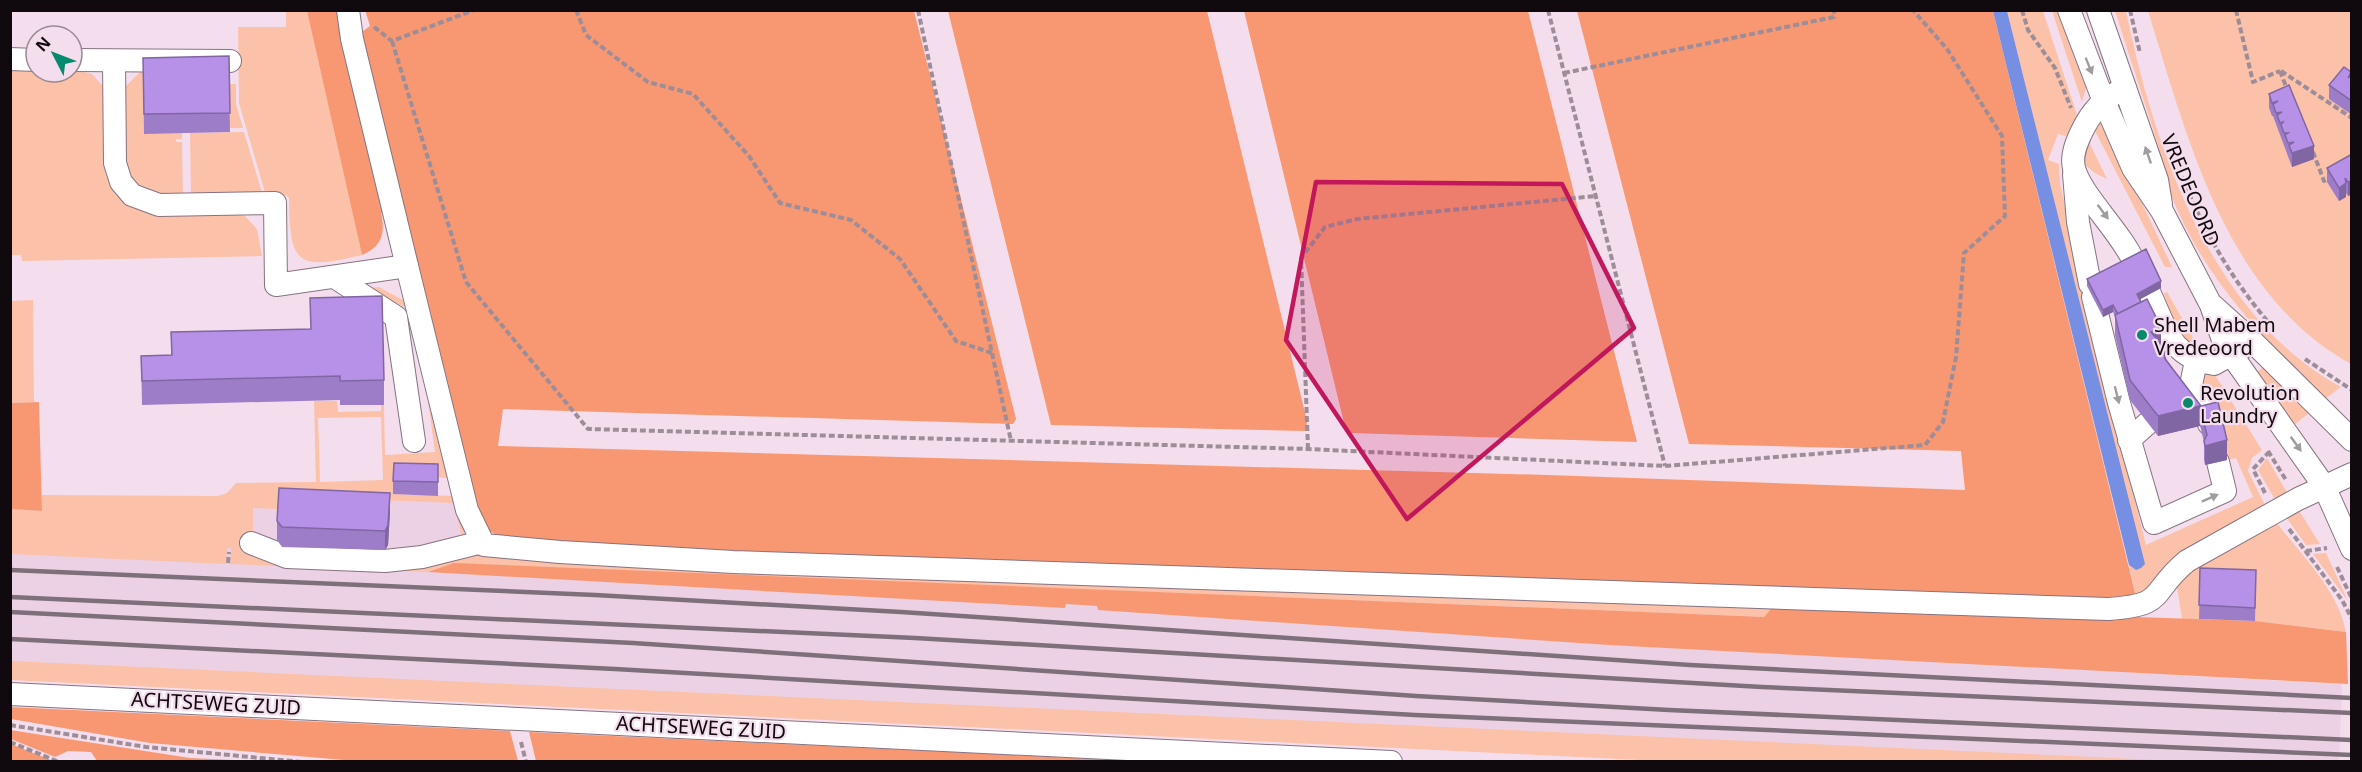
<svg xmlns="http://www.w3.org/2000/svg" width="2362" height="772" viewBox="0 0 2362 772" font-family="'Noto Sans',sans-serif">
  <style>
    .built { fill: #ecd0e3 }
    .green { fill: #fcc1a9; fill-rule: evenodd }
    .forest { fill: #f89872 }
    .water { fill: #778fe2 }
    .lines { fill: none; stroke-linecap: round; stroke-linejoin: round }
    .minor-casing { stroke: #867380; stroke-width: 24 }
    .path { stroke: #9d8d98; stroke-width: 4; stroke-dasharray: 6 3; stroke-linecap: butt }
    .minor { stroke: #fff; stroke-width: 22 }
    .rail { stroke: #7e707a; stroke-width: 4.5 }
    .wall { fill: #9d7dc7 }
    .shaded-wall { fill: #8066a2 }
    .building { fill: #b791e7; stroke: #8066a2; stroke-width: 1.5 }
    .oneway { fill: #9f9d9f }
    .marked { fill: #c2185b; fill-opacity: 0.2; stroke: #c2185b; stroke-width: 4.5; stroke-linejoin: round }
    .poi-dot { fill: #06896d; stroke: #f4deed; stroke-width: 2 }
    .labels { text-anchor: middle; dominant-baseline: central; stroke-width: 4.5; stroke-linejoin: round; paint-order: stroke }
    .street-label { font-size: 20px; fill: #10090e; stroke: #f4deed }
    .poi-label { font-size: 20px; fill: #10090e; stroke: #f4deed; text-anchor: start }
  </style>
  <rect width="100%" height="100%" fill="#f4deed"/>
  <polygon class="built" points="244,495 454,503 469,564 2142,632 2172,675 2342,684 2339,761 2122,761 11,673 10,509 243,521"/>
  <g class="green">
    <path d="M286,11H307L362,255C296,271 290,264 289,198L286,195L266,196L239,103L238,27H286Z"/>
    <polygon points="2007,11 2043,11 2077,115 2069,137 2058,134 2048,160 2059,164 2060,183 2083,292 2146,545 2253,497 2236,458 2227,460 2200,381 2202,374 2215,375 2262,450 2252,458 2248,471 2267,509 2174,559 2164,568 2151,587 2136,597 2129,565 2133,568 2142,556"/>
    <polygon points="2052,11 2063,11 2088,81 2082,102"/>
    <path d="M2115,11H2126C2154,147 2211,316 2341,387L2325,399C2261,336 2201,276 2169,189C2163,175 2162,160 2158,145C2144,100 2129,55 2115,11Z"/>
    <path d="M2148,11H2351V364C2225,294 2188,139 2148,11Z"/>
    <polygon points="144,68 182,133 182,139 176,139 176,142 182,142 183,197 143,193 125,172 125,87"/>
    <polygon points="10,69 72,72 72,69 92,74 103,86 115,185 245,216 257,229 262,256 22,261 21,255 11,255"/>
    <polygon points="229,84 236,84 236,104 243,128 230,128"/>
    <polygon points="2103,120 2172,267 2165,267 2095,131"/>
    <polygon points="244,132 263,196 191,197 190,133"/>
    <polygon points="2089,142 2107,179 2095,173 2084,164 2082,152"/>
    <path d="M379,287L408,303L451,479L438,477L393,494L456,496L466,539L463,540L453,503L374,500L373,513L253,508V552L469,551L1774,605L1764,617L454,564L428,572L230,564L231,548H227L226,564L11,554L10,509L42,511V495L218,496L227,493L236,483L316,482L314,401H337L338,412L381,411V404L384,405L385,455L435,452L428,400L406,308L369,288ZM381,417L383,480L320,482L318,418Z"/>
    <polygon points="2167,292 2200,350 2194,351 2173,322 2164,293"/>
    <polygon points="33,300 34,402 11,403 10,301"/>
    <polygon points="2263,367 2309,413 2294,425 2255,374"/>
    <polygon points="2267,458 2289,496 2277,503 2258,470"/>
    <polygon points="2298,509 2320,544 2306,545 2286,517"/>
    <path d="M2276,522C2302,556 2338,590 2346,632L2255,621V584L2200,581L2199,619H2182L2177,587L2181,576Z"/>
    <polygon points="2326,553 2348,601 2313,554"/>
    <polygon points="10,661 2180,761 1660,761 11,680"/>
  </g>
  <g class="forest">
    <polygon points="365,10 914,11 1016,419 1013,424 503,409 498,446 1548,475 1965,490 1961,451 1689,444 1577,11 1993,11 2136,597 2088,599 734,553 506,540 484,528 477,513 359,34 370,26"/>
    <path d="M307,11H338L386,212L381,213C386,234 381,247 362,255Z"/>
    <polygon points="948,11 1207,11 1307,421 1306,431 1051,425"/>
    <polygon points="1244,11 1528,11 1637,442 1350,433 1345,427"/>
    <polygon points="39,402 42,511 11,509 11,403"/>
    <polygon points="454,563 1764,617 1774,605 2255,621 2346,632 2348,684 1609,645 1098,610 1097,606 1066,604 1065,608 428,572"/>
    <polygon points="10,707 510,731 518,761 355,761 150,743 11,719"/>
    <polygon points="10,730 190,758 257,761 97,761 91,752 68,751 55,757 11,739"/>
    <polygon points="529,732 1138,761 536,761"/>
    <polygon points="11,744 53,761 11,761"/>
  </g>
  <polygon class="water" points="1993,11 2007,11 2145,564 2141,568 2136,570 2129,565"/>
  <g class="lines">
    <g class="minor-casing">
      <g id="minor">
        <polyline points="348,10 352,39 407,266"/>
        <polyline points="2069,10 2103,99 2133,168 2162,211 2211,305 2222,337 2231,354 2324,486 2352,549"/>
        <polyline points="2098,10 2157,180 2161,204"/>
        <polyline points="10,59 36,60"/>
        <polyline points="72,60 230,61"/>
        <path d="M114,61L115,163L121,182L132,195L159,205L275,203L276,285L407,266L467,510L484,545L560,552L733,562L2108,609C2169,605 2148,593 2187,561L2298,499L2352,474"/>
        <path d="M2125,88C2103,99 2092,110 2081,133C2076,144 2071,156 2074,168C2080,194 2121,232 2134,262"/>
        <polyline points="2074,174 2078,222 2090,284"/>
        <polyline points="336,278 396,317 414,441"/>
        <path d="M2150,294C2167,330 2170,357 2214,364L2244,347"/>
        <polyline points="2093,297 2119,403 2154,523 2225,491 2218,462"/>
        <polyline points="2213,306 2253,342 2352,440"/>
        <polyline points="2196,361 2191,385 2209,424"/>
        <polyline points="2129,440 2148,423"/>
        <polyline points="251,543 287,557 385,561 422,557 482,542"/>
        <polyline points="10,694 1391,762"/>
      </g>
    </g>
    <g class="path">
      <polyline points="576,10 586,35 648,82 693,94 749,156 780,203 851,220 900,259 956,341 992,353"/>
      <polyline points="918,10 1011,441"/>
      <polyline points="1548,10 1665,466"/>
      <polyline points="2022,10 2028,30 2055,68 2071,108"/>
      <polyline points="2130,10 2140,53"/>
      <polyline points="2236,10 2253,82 2280,71"/>
      <polyline points="374,27 392,41 474,10"/>
      <polyline points="392,41 466,282 588,429 1308,449 1665,466 1925,445 1943,422 1956,357 1964,253 2005,216 2002,136 1947,49 1913,10"/>
      <polyline points="2280,71 2287,89"/>
      <polyline points="2281,71 2352,118"/>
      <polyline points="1564,73 1834,17 1834,10"/>
      <polyline points="2313,152 2324,181 2330,178"/>
      <path d="M2182,177C2204,231 2231,279 2270,324"/>
      <polyline points="2305,359 2352,390"/>
      <polyline points="1308,449 1301,258 1325,227 1357,219 1596,196"/>
      <polyline points="2268,451 2286,480"/>
      <polyline points="2265,493 2253,469 2269,452"/>
      <polyline points="2289,529 2342,600 2352,619"/>
      <polyline points="2306,551 2327,548"/>
      <polyline points="228,563 229,552"/>
      <polyline points="2337,567 2352,599"/>
      <polyline points="10,725 146,747 302,762"/>
      <polyline points="10,742 59,762"/>
      <polyline points="521,742 526,762"/>
      <polyline points="100,762 109,762"/>
    </g>
    <use href="#minor" class="minor"/>
    <g class="rail">
      <polyline points="10,570 595,595 901,612 1690,665 2352,698"/>
      <polyline points="10,597 915,638 1762,687 2352,713"/>
      <polyline points="10,612 633,643 1416,696 1669,710 2352,740"/>
      <polyline points="10,639 615,669 1415,715 2352,755"/>
    </g>
  </g>
  <g class="wall">
    <polygon points="229,56 230,132 144,134 143,58"/>
    <polygon points="2352,75 2352,115 2329,99 2329,85"/>
    <polygon points="2289,85 2314,159 2292,167 2273,116 2272,116 2269,108 2269,94"/>
    <polygon points="2352,154 2352,194 2348,196 2346,193 2346,197 2339,201 2327,182 2327,168"/>
    <polygon points="2087,279 2161,288 2140,299 2161,345 2167,360 2201,406 2227,460 2205,465 2204,460 2204,442 2200,426 2158,436 2130,400 2115,335 2115,316 2113,312 2103,317 2087,286"/>
    <polygon points="310,298 384,380 384,405 340,405 340,400 142,405 141,356 171,355 171,332 311,329"/>
    <polygon points="438,464 438,496 393,494 393,481"/>
    <polygon points="390,512 388,545 385,550 282,547 277,540 277,521"/>
    <polygon points="2200,568 2256,570 2255,621 2199,619"/>
  </g>
  <g class="shaded-wall">
    <polygon points="2314,146 2314,159 2292,167 2292,153"/>
    <polygon points="2352,181 2352,194 2348,196 2348,182"/>
    <polygon points="2346,183 2346,197 2339,201 2339,188"/>
    <polygon points="2161,281 2161,288 2137,301 2137,294"/>
    <polygon points="2113,305 2113,312 2103,317 2103,310"/>
    <polygon points="2161,327 2161,346 2151,332"/>
    <polygon points="2200,406 2200,426 2158,436 2158,416"/>
    <polygon points="2227,440 2227,460 2205,465 2205,446"/>
    <polygon points="390,493 390,512 388,545 385,550 385,531"/>
  </g>
  <g class="building">
    <polygon points="229,56 230,113 144,114 143,58"/>
    <polygon points="2344,67 2351,72 2348,78 2352,75 2352,101 2329,85"/>
    <polygon points="2289,85 2314,146 2292,153 2289,145 2294,142 2288,143 2285,135 2288,133 2284,133 2281,125 2283,122 2280,123 2277,115 2282,112 2276,113 2273,104 2278,101 2272,103 2269,94"/>
    <polygon points="2352,154 2352,181 2348,182 2345,178 2346,183 2339,188 2327,168"/>
    <polygon points="2146,249 2161,281 2137,294 2141,302 2118,314 2113,305 2103,310 2087,279"/>
    <polygon points="382,296 384,380 340,381 340,376 142,381 141,356 172,355 171,332 311,329 310,298"/>
    <polygon points="2147,299 2161,327 2151,332 2167,352 2164,352 2165,359 2201,406 2218,402 2227,440 2205,446 2204,441 2207,435 2200,406 2158,416 2130,380 2115,315"/>
    <polygon points="394,463 438,464 438,482 393,481"/>
    <polygon points="279,488 390,493 388,525 385,531 282,527 277,521"/>
    <polygon points="2200,568 2256,570 2255,608 2199,605"/>
  </g>
  <defs><path id="oneway-solid" d="M-6-.8H1V-3.2L6.5 0L1 3.2V.8H-6Z" transform="scale(1.5)"/></defs>
  <g class="oneway">
    <use href="#oneway-solid" transform="translate(2089 66) rotate(68)"/>
    <use href="#oneway-solid" transform="translate(2148 155) rotate(-109)"/>
    <use href="#oneway-solid" transform="translate(2103 212) rotate(53)"/>
    <use href="#oneway-solid" transform="translate(2117 395) rotate(76)"/>
    <use href="#oneway-solid" transform="translate(2296 444) rotate(54)"/>
    <use href="#oneway-solid" transform="translate(2210 498) rotate(-24)"/>
  </g>
  <path class="marked" d="M1316,182L1562,184L1634,328L1407,519L1286,340Z"/>
  <g class="poi-dot">
    <circle cx="2142" cy="335" r="6"/>
    <circle cx="2188" cy="403" r="6"/>
  </g>
  <g class="labels">
    <g class="street-label">
      <text transform="translate(2191 190) rotate(67)">VREDEOORD</text>
      <text transform="translate(216 703) rotate(3)">ACHTSEWEG ZUID</text>
      <text transform="translate(701 727) rotate(3)">ACHTSEWEG ZUID</text>
    </g>
    <g class="poi-label">
      <text x="2154" y="324">Shell Mabem<tspan x="2154" dy="23">Vredeoord</tspan></text>
      <text x="2200" y="392">Revolution<tspan x="2200" dy="23">Laundry</tspan></text>
    </g>
  </g>
  <rect width="2362" height="772" fill="none" stroke="#10090e" stroke-width="24"/>
  <g transform="translate(54 54) rotate(312)"><circle r="28" fill="#f4deed" stroke="#998994" stroke-width="1.5"/>
  <path d="M0-4.5L10 22L0 15L-10 22Z" fill="#06896d"/>
  <text y="-9" font-size="16" font-weight="bold" text-anchor="middle" fill="#10090e">N</text>
  </g>
</svg>
